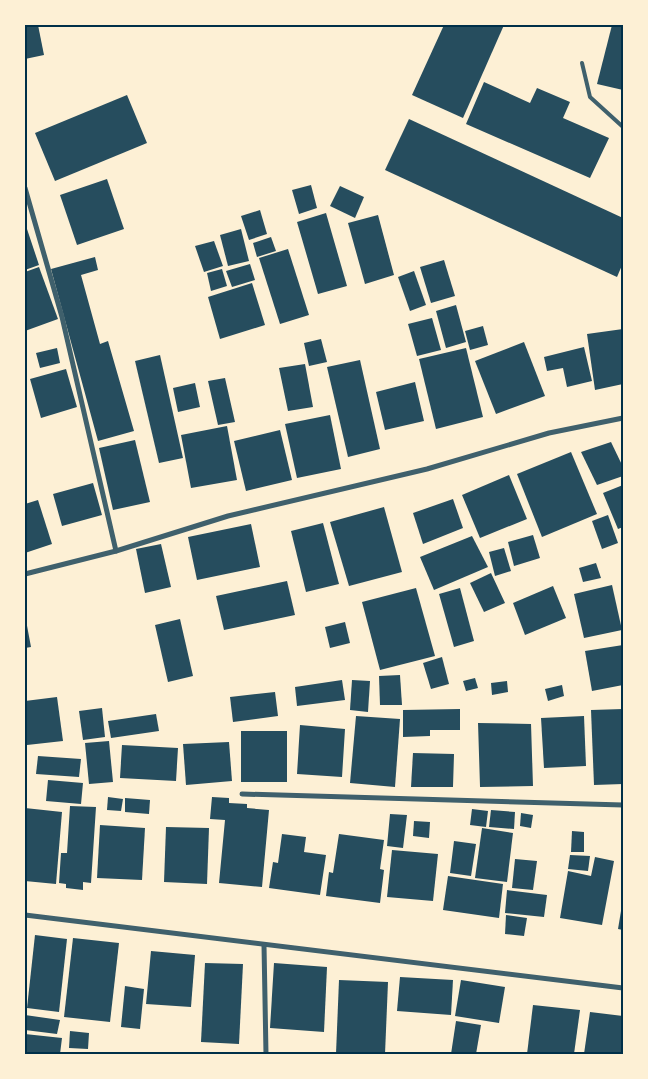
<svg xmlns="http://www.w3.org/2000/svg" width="648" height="1079" viewBox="0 0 648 1079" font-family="Montserrat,sans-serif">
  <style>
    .building { fill: #264d5e }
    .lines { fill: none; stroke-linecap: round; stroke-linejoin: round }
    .service { stroke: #3f606c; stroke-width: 4 }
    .minor { stroke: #3f606c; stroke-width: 5 }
    .neatline { fill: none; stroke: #003049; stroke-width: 2 }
  </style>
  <rect width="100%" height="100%" fill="#fdf0d5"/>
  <g class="building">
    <polygon points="25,25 38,25 44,55 25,59"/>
    <polygon points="444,25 504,25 463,118 412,95"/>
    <polygon points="612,25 623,27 623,90 597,84"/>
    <polygon points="484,82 530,103 537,88 570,102 563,118 609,138 590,178 466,124"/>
    <polygon points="127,95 147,143 55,181 35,133"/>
    <polygon points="409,119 623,218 623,263 617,277 385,170"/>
    <polygon points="107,179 124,229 77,245 60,195"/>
    <polygon points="311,185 317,208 299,214 292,190"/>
    <polygon points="340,186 364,197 355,218 330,206"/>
    <polygon points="260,210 267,234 249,240 241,216"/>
    <polygon points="326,213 347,286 318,294 297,222"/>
    <polygon points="378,215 394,275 365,284 348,223"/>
    <polygon points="25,223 39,265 25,270"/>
    <polygon points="241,229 249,261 228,266 220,235"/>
    <polygon points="271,237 276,251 257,257 253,243"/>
    <polygon points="214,241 223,266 204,272 195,246"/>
    <polygon points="288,249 309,315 280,324 259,258"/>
    <polygon points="95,257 98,270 81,275 100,344 108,341 134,431 98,441 51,269"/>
    <polygon points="444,260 455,296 431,303 420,267"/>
    <polygon points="250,264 255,280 232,287 226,271"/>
    <polygon points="39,267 58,319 25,331 25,272"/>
    <polygon points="222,269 227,286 211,291 207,273"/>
    <polygon points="414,271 426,305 410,311 398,277"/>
    <polygon points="252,283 265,325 220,339 208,297"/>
    <polygon points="456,305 466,342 446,348 436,311"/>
    <polygon points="432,318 441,350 417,356 408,324"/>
    <polygon points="483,326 488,345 470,350 465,331"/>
    <polygon points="623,329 623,384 595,390 587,334"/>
    <polygon points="321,339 327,362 309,366 304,343"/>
    <polygon points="524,342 545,396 496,414 475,361"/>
    <polygon points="584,347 592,381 567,387 563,368 547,371 544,357"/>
    <polygon points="57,348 60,363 40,368 36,353"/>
    <polygon points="466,348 483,417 436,429 419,359"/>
    <polygon points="160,355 183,458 159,463 135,361"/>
    <polygon points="360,360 380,449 348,457 327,367"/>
    <polygon points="305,364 313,407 288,411 279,368"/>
    <polygon points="66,369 77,407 41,418 30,379"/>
    <polygon points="225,378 235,422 218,425 208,381"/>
    <polygon points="415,382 424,421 385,430 376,392"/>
    <polygon points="195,383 200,407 178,412 173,388"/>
    <polygon points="330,415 341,469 297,478 285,424"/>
    <polygon points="227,426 237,480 191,488 181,435"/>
    <polygon points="280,430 292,480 246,491 234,441"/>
    <polygon points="135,440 150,502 113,510 99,448"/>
    <polygon points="611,442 623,467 623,476 597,485 581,452"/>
    <polygon points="571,452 597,514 542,537 517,474"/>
    <polygon points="509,475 527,519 480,538 462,495"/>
    <polygon points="93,483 102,515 62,526 53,494"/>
    <polygon points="623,485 623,527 618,529 603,493"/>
    <polygon points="453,499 463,528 423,544 413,513"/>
    <polygon points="38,500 52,544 25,553 25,504"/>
    <polygon points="384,507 402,572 349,586 330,522"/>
    <polygon points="608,515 618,543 602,549 592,521"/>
    <polygon points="323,523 339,584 306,592 291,531"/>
    <polygon points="251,524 260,567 197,580 188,537"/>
    <polygon points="533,535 540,558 514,566 508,542"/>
    <polygon points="472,536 488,567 434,590 420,557"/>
    <polygon points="161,544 171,587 145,593 136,549"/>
    <polygon points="504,548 511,571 495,576 489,552"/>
    <polygon points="596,563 601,578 583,582 579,568"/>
    <polygon points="491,573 505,603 484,612 470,583"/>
    <polygon points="287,581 295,615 224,630 216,596"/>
    <polygon points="612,585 622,630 584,638 574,594"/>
    <polygon points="553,586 566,618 525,635 513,603"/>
    <polygon points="416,588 435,656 380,670 362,602"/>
    <polygon points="460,588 474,641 454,647 439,594"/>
    <polygon points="25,615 31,647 25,648"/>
    <polygon points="180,619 193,676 168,682 155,625"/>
    <polygon points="345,622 350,643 330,648 325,627"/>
    <polygon points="623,645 623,685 592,691 585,651"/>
    <polygon points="442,657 449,684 431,689 423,663"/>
    <polygon points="400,675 402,705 380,705 379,676"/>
    <polygon points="475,678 478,688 466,691 463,681"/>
    <polygon points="342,680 345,700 297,706 295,687"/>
    <polygon points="352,680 370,681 368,712 350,710"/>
    <polygon points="507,681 508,692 492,695 491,683"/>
    <polygon points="562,685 564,696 548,701 545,689"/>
    <polygon points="275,692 278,716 233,722 230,697"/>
    <polygon points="57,697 63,741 27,745 25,701"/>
    <polygon points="102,708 105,737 83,740 79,711"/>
    <polygon points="460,709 460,730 430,730 430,736 403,737 403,710"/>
    <polygon points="623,709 623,784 594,785 591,710"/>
    <polygon points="156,714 159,731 111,738 108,721"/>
    <polygon points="356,716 400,719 395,787 350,783"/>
    <polygon points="584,716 586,766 544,768 541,718"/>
    <polygon points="478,723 531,724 533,786 480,787"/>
    <polygon points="300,725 345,729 342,777 297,774"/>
    <rect x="241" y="731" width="46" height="51"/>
    <polygon points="109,741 113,782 89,784 85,743"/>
    <polygon points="229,742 232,781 186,785 183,744"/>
    <polygon points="122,745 178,748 176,781 120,778"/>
    <polygon points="413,753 454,754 453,787 411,787"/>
    <polygon points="38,756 81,759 79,777 36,774"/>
    <polygon points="48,780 83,783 81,804 46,801"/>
    <polygon points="108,797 123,799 121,811 107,810"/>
    <polygon points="212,797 229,798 229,803 247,804 247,808 269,810 262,887 219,883 225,820 210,819"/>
    <polygon points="125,798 150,800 149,814 125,812"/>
    <polygon points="70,806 96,807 91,883 83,882 83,890 66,888 66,884 59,883 61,853 67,853"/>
    <polygon points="25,808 62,812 56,884 25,881"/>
    <polygon points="472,809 488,811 486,827 470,825"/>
    <polygon points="491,810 515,812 514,829 489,827"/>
    <polygon points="521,813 533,815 531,828 520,826"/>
    <polygon points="390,814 407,815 403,848 387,846"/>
    <polygon points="414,821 430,822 429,838 413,836"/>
    <polygon points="100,825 145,828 142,880 97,878"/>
    <polygon points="166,827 209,828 207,884 164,882"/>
    <polygon points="482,828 513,833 507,882 475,878"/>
    <polygon points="572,831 584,832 584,852 571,852"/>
    <polygon points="282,834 306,837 304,852 326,855 320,895 269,888 273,862 278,863"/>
    <polygon points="339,834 384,840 380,869 384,870 380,903 326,896 329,872 333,873"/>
    <polygon points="454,841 476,844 471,876 450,873"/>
    <polygon points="392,850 438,854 433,901 387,897"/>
    <polygon points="570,855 590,856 588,871 568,869"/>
    <polygon points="595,857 614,861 602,925 560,918 568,871 591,876"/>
    <polygon points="515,859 537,861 533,890 512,888"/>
    <polygon points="448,876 503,884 499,918 443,910"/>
    <polygon points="507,890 547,895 544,917 505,913"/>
    <polygon points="622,905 623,905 623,930 618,929"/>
    <polygon points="506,915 527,918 524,936 505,934"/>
    <polygon points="35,935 67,939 59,1012 27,1008"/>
    <polygon points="73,938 119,943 110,1022 64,1017"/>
    <polygon points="151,951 195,955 191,1007 146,1004"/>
    <polygon points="205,963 243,964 239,1044 201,1042"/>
    <polygon points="274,963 327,967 324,1032 270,1028"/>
    <polygon points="400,977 453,980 451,1015 397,1011"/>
    <polygon points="339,980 388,982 385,1054 336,1054"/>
    <polygon points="461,980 505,987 499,1023 455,1016"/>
    <polygon points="125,986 144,989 140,1029 121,1027"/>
    <polygon points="533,1005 580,1010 574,1054 527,1054"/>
    <polygon points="590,1012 623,1016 623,1054 584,1054"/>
    <polygon points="25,1015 60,1020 57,1034 25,1030"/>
    <polygon points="456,1021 481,1025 476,1054 451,1054"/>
    <polygon points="70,1031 89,1033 88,1049 69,1048"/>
    <polygon points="25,1034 62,1038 60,1054 25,1054"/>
  </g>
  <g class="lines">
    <polyline class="service" points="582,63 590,97 623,127"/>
    <g class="minor">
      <polyline points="25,188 62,317 116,551"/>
      <polyline points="25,574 116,551 228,516 427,469 549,433 623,418"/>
      <polyline points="242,794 623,805"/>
      <polyline points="25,915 623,988"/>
      <polyline points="264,945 266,1054"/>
    </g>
  </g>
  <rect width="648" height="1079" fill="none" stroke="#fdf0d5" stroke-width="52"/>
  <rect x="26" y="26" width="596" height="1027" class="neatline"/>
</svg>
